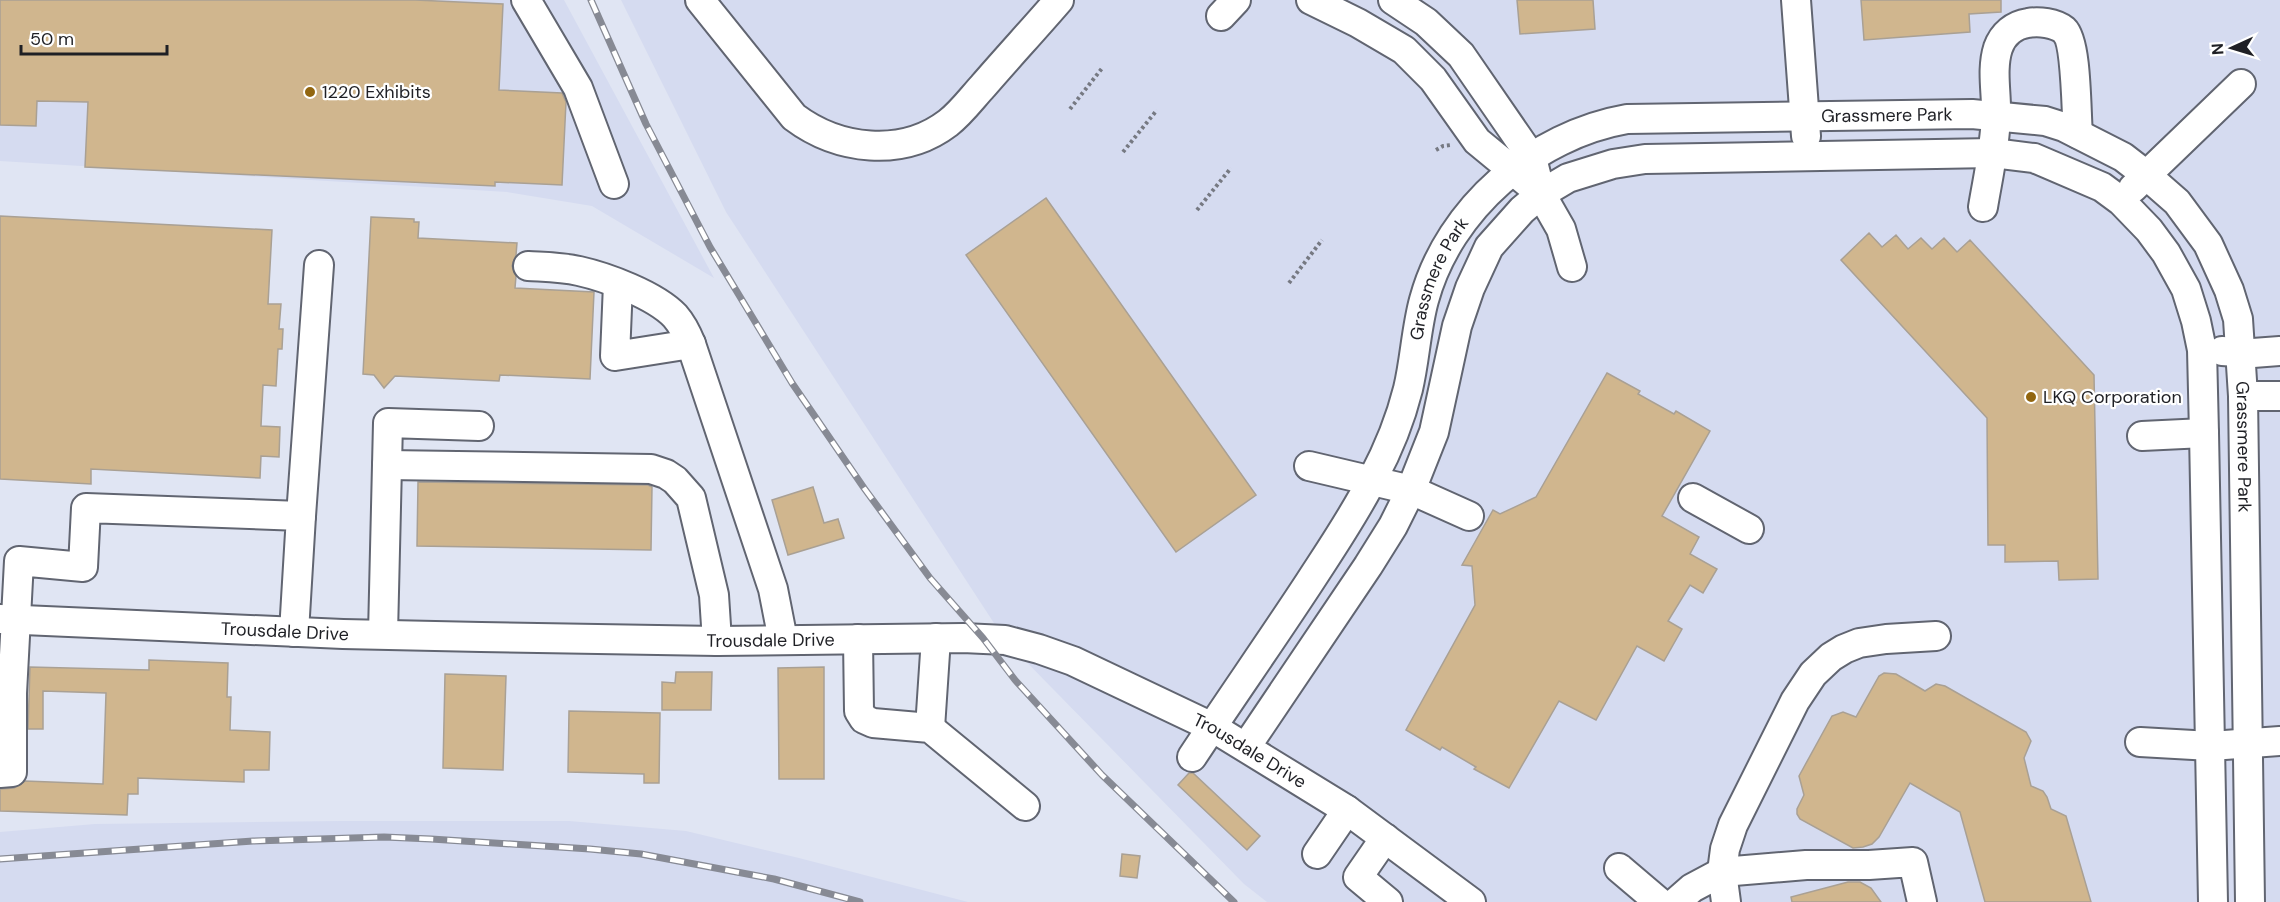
<svg xmlns="http://www.w3.org/2000/svg" width="2280" height="902" viewBox="0 0 2280 902" font-family="'DM Sans',sans-serif">
  <style>
    .built { fill: #d5dbf0 }
    .building { fill: #d0b68e; stroke: #a9a094; stroke-width: 1.5 }
    .lines { fill: none; stroke-linecap: round; stroke-linejoin: round }
    .minor-casing { stroke: #616571; stroke-width: 32 }
    .path { stroke: #767982; stroke-width: 4; stroke-dasharray: 3 3; stroke-linecap: butt }
    .minor { stroke: #fff; stroke-width: 28 }
    .rail-casing { stroke: #878a94; stroke-width: 7 }
    .rail { stroke: #fff; stroke-width: 4.5; stroke-dasharray: 14; stroke-linecap: butt }
    .poi-dot { fill: #926610; stroke: #fff; stroke-width: 2 }
    .labels { text-anchor: middle; dominant-baseline: central; stroke-width: 4.5; stroke-linejoin: round; paint-order: stroke }
    .poi-label { font-size: 18px; fill: #1f2025; stroke: #fff; text-anchor: start }
    .street-label { font-size: 18px; fill: #1f2025; stroke: #fff }
  </style>
  <rect width="100%" height="100%" fill="#e0e5f3"/>
  <g class="built">
    <polygon points="0,0 564,0 714,278 592,206 507,192 0,161"/>
    <polygon points="621,0 2280,0 2280,902 1267,902 1244,884 1005,640 726,212"/>
    <polygon points="340,821 569,821 686,831 799,858 968,902 0,902 0,832 95,824"/>
  </g>
  <g class="building">
    <polygon points="0,0 415,0 503,4 499,90 562,93 566,102 562,185 495,182 495,186 85,167 88,102 37,101 36,126 0,125"/>
    <polygon points="1517,0 1593,0 1595,29 1520,34"/>
    <polygon points="1861,0 2001,0 2001,12 1969,14 1970,32 1864,40"/>
    <polygon points="1046,198 1256,495 1176,552 966,255"/>
    <polygon points="0,216 272,230 268,304 281,304 279,329 283,329 282,349 278,349 276,386 263,385 261,426 280,427 279,457 261,456 260,478 91,469 91,484 0,479"/>
    <polygon points="371,217 414,219 414,222 419,222 418,238 517,243 516,255 512,266 516,276 515,288 594,292 590,379 500,375 499,381 395,376 384,388 374,375 363,374"/>
    <polygon points="1869,233 1882,247 1896,235 1908,249 1921,238 1932,249 1944,238 1957,252 1970,240 2094,375 2098,579 2059,580 2058,561 2005,562 2005,545 1988,545 1987,418 1841,260"/>
    <polygon points="1607,373 1640,391 1638,394 1674,414 1676,411 1710,431 1662,516 1699,537 1690,554 1717,569 1703,593 1690,585 1668,621 1682,629 1664,661 1637,646 1596,720 1559,701 1509,788 1474,769 1476,767 1442,747 1440,750 1406,730 1475,605 1472,566 1462,565 1493,510 1500,514 1536,497"/>
    <polygon points="418,482 648,485 652,487 651,550 417,546"/>
    <polygon points="813,487 824,523 838,519 844,538 788,555 772,500"/>
    <polygon points="149,660 228,663 227,697 231,697 230,730 270,732 269,770 244,770 244,782 138,778 138,794 128,794 127,815 0,811 0,789 14,788 25,781 103,784 106,693 43,691 43,729 28,729 30,667 149,670"/>
    <polygon points="824,667 824,779 779,779 778,668"/>
    <polygon points="676,672 712,672 711,710 662,710 662,682 675,683"/>
    <polygon points="1884,673 1896,674 1925,691 1936,684 1945,686 2026,732 2031,741 2024,758 2031,786 2043,791 2047,797 2051,809 2066,816 2091,902 1985,902 1960,812 1910,783 1879,837 1872,844 1863,847 1853,848 1800,819 1797,814 1797,809 1804,795 1799,776 1832,716 1843,712 1856,717 1879,676"/>
    <polygon points="445,674 506,676 503,770 443,768"/>
    <polygon points="569,711 660,713 659,783 644,783 644,774 568,772"/>
    <polygon points="1189,773 1193,773 1260,836 1247,850 1178,785"/>
    <polygon points="1122,854 1140,856 1137,878 1120,876"/>
    <polygon points="1848,882 1860,882 1871,888 1881,902 1792,902 1791,897"/>
  </g>
  <g class="lines">
    <g class="minor-casing">
      <g id="minor">
        <polyline points="526,0 578,88 614,184"/>
        <path d="M700,0L794,117C838,150 902,158 948,123C961,113 972,98 983,86C1008,57 1034,29 1059,0"/>
        <polyline points="1311,0 1358,23 1404,50 1433,79 1477,141 1528,183"/>
        <polyline points="1393,0 1426,22 1461,55 1532,158 1541,194 1561,229 1572,267"/>
        <polyline points="1796,0 1806,136"/>
        <polyline points="1221,16 1236,0"/>
        <polyline points="2133,188 2241,84"/>
        <path d="M1983,207C1988,177 1995,147 1996,116C1997,94 1991,70 1998,48C2003,34 2014,25 2028,23C2039,21 2055,23 2064,30C2077,42 2076,113 2078,134"/>
        <path d="M528,266C544,267 562,267 579,271C606,277 655,295 675,316C682,324 687,334 691,344L773,589L783,640"/>
        <polyline points="618,284 615,356 691,344"/>
        <polyline points="2222,351 2253,353 2280,351"/>
        <polyline points="2243,396 2280,396"/>
        <polyline points="2142,436 2204,433"/>
        <polyline points="387,465 651,469 666,474 675,480 691,498 714,595 717,641"/>
        <polyline points="1309,466 1411,490 1469,516"/>
        <polyline points="1693,498 1749,529"/>
        <polyline points="301,516 319,265"/>
        <path id="s1" d="M0,619L343,634L481,637L717,641L963,638L1005,640L1039,649L1073,661L1212,727L1347,810L1471,902"/>
        <polyline points="383,634 388,423 479,426"/>
        <polyline points="858,639 859,711 864,719 873,723 930,728 1025,806"/>
        <polyline points="930,728 936,638"/>
        <polyline points="2140,742 2211,746 2280,741"/>
        <polyline points="1246,747 1368,566 1393,526 1411,490 1434,432 1457,326 1470,288 1489,247 1522,210 1541,194 1568,178 1613,164 1645,159 1993,153 2034,158 2102,187 2121,201 2149,230 2166,253 2186,289 2196,321 2202,350 2204,433 2213,902"/>
        <path id="s2" d="M1192,757C1231,698 1271,641 1309,583C1331,549 1355,514 1373,478C1388,450 1400,421 1408,389C1415,360 1416,329 1424,300C1449,208 1535,135 1627,119L1972,114L2045,121L2064,127L2123,157L2145,174L2177,202L2208,244L2229,290L2238,319L2243,396L2250,902"/>
        <polyline points="0,773 12,772 12,693 19,561 83,567 86,508 301,516 294,632"/>
        <polyline points="1385,838 1358,877 1388,902"/>
        <polyline points="1317,854 1347,810"/>
        <polyline points="1619,868 1659,902"/>
        <polyline points="1676,902 1692,888 1722,872 1726,902"/>
        <polyline points="1922,902 1913,862 1869,865 1806,865 1722,872 1725,849 1733,825 1795,701 1813,674 1831,657 1844,649 1859,643 1886,639 1936,636"/>
      </g>
    </g>
    <g class="path">
      <polyline points="1070,109 1103,67"/>
      <polyline points="1436,150 1443,146 1451,145"/>
      <polyline points="1123,152 1157,110"/>
      <polyline points="1197,210 1231,168"/>
      <polyline points="1289,283 1322,240"/>
    </g>
    <use href="#minor" class="minor"/>
    <g class="rail-casing">
      <g id="rail">
        <polyline points="591,0 646,124 710,247 792,383 864,488 930,578 983,638 1015,680 1102,775 1234,902"/>
        <polyline points="0,859 253,841 384,837 431,839 590,849 641,854 774,879 860,902"/>
      </g>
    </g>
    <use href="#rail" class="rail"/>
  </g>
  <g class="poi-dot">
    <circle cx="310" cy="92" r="6"/>
    <circle cx="2031" cy="397" r="6"/>
  </g>
  <g class="labels">
    <g class="poi-label">
      <text x="322" y="92">1220 Exhibits</text>
      <text x="2043" y="397">LKQ Corporation</text>
    </g>
    <g class="street-label">
      <text stroke="none"><textPath href="#s2" startOffset="1065">Grassmere Park</textPath></text>
      <text stroke="none"><textPath href="#s2" startOffset="544">Grassmere Park</textPath></text>
      <text stroke="none"><textPath href="#s2" startOffset="1641">Grassmere Park</textPath></text>
      <text stroke="none"><textPath href="#s1" startOffset="285">Trousdale Drive</textPath></text>
      <text stroke="none"><textPath href="#s1" startOffset="771">Trousdale Drive</textPath></text>
      <text stroke="none"><textPath href="#s1" startOffset="1275">Trousdale Drive</textPath></text>
    </g>
  </g>
  <g transform="translate(2232 48) rotate(266)" stroke="#ffffff" stroke-width="4.5" paint-order="stroke">
  <path d="M0-4.5L10 22L0 15L-10 22Z" fill="#1f2025"/>
  <text y="-9" font-size="16" font-weight="bold" text-anchor="middle" fill="#1f2025">N</text>
  </g>
  <path d="M21 45v9h146v-9" fill="none" stroke="#1f2025" stroke-width="3"/>
  <text x="30" y="45" font-size="18" fill="#1f2025" stroke="#ffffff" stroke-width="4.5" paint-order="stroke">50 m</text>
</svg>
